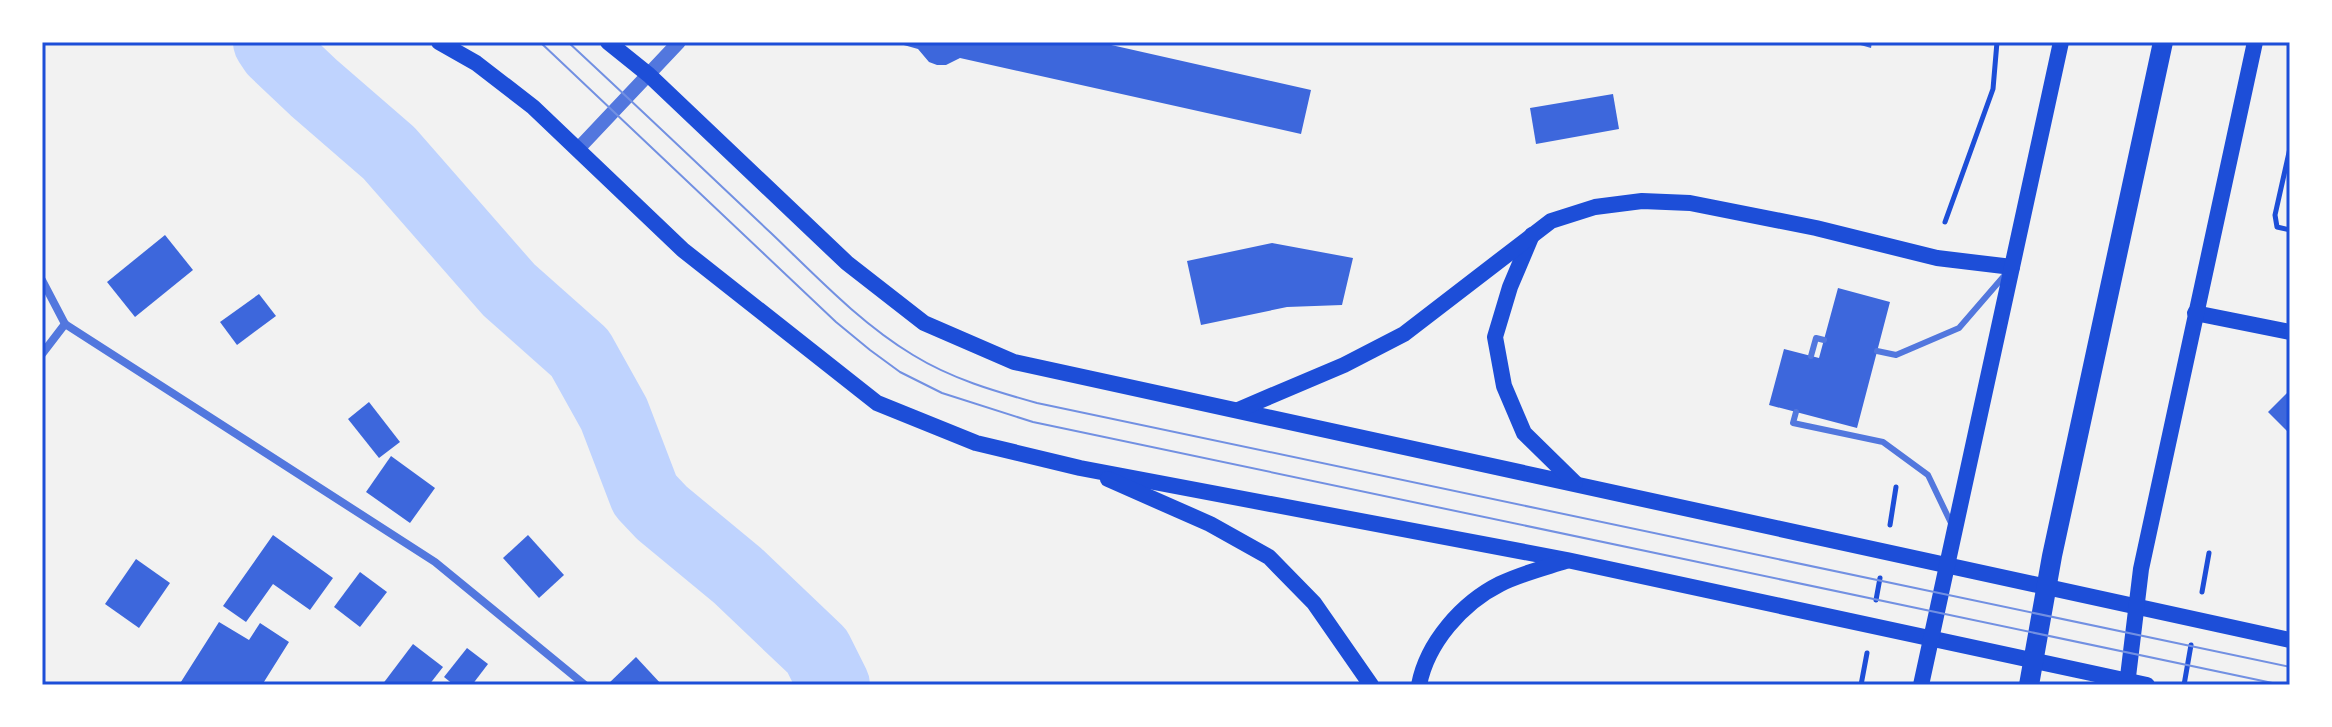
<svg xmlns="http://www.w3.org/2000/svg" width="2332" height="727" viewBox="0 0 2332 727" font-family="'DejaVu Sans',sans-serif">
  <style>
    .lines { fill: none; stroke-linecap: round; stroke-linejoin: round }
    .river { stroke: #bfd3fe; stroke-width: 72 }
    .building { fill: #3d67dc }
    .path { stroke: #1d4ed8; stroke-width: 5 }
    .service { stroke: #5277de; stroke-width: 6 }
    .minor { stroke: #5277de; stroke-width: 8 }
    .tertiary { stroke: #5277de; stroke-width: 14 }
    .secondary { stroke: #1d4ed8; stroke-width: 16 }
    .primary { stroke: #1d4ed8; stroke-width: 20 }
    .tram { stroke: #7290e2; stroke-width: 2 }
    .neatline { fill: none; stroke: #1d4ed8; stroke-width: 3 }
  </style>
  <rect width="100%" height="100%" fill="#f2f2f2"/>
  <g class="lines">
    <polyline class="river" points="269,42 275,51 314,88 389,153 509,290 580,353 614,414 645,495 662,513 737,575 817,651 834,685"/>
  </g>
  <g class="building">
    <polygon points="893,42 1098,42 1311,90 1301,134 960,58 946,65 937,65 929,62 918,49"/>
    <polygon points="1850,42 1872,42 1871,48"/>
    <polygon points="1613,94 1619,129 1536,144 1530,108"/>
    <polygon points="165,235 193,270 135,317 107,282"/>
    <polygon points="1272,243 1353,258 1342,305 1287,307 1201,325 1187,261"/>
    <polygon points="1838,288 1890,302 1857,428 1769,405 1784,349 1819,358"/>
    <polygon points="259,294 276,316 237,345 220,322"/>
    <polygon points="2290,390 2290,434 2268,412"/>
    <polygon points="369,402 400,442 379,458 348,419"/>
    <polygon points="391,456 435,488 410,523 366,492"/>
    <polygon points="273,535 333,578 310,610 273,584 246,622 223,606"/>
    <polygon points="528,535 564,575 539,598 503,558"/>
    <polygon points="136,559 170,583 139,628 105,604"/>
    <polygon points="360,572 387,592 360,627 334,607"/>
    <polygon points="219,622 249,640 260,623 289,642 262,685 179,685"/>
    <polygon points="413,644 443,667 429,685 382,685"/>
    <polygon points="467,648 488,664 472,685 454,685 444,677"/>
    <polygon points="636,657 662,685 607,685"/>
  </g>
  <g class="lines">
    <g class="path">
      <polyline points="2290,148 2275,215 2277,227 2290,230"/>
      <polyline points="1945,222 1993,89 1997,42"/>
      <polyline points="1890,525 1896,487"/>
      <polyline points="2202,592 2209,553"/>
      <polyline points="1876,600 1880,578"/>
      <polyline points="1861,685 1867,653"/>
      <polyline points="2184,685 2191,645"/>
    </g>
    <g class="service">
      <polyline points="1877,351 1896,355 1959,328 2004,276"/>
      <polyline points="1811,356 1816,338 1824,340"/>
      <polyline points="1796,412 1793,423 1883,442 1928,475 1951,523"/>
    </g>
    <g class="minor">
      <polyline points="42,280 65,324 435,562 585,685"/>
      <polyline points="42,354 65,324"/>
    </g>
    <polyline class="tertiary" points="578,149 679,42"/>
    <g class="secondary">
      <polyline points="439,42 476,63 533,107 683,250 877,403 976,443 1080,468 1567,560 2147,685"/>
      <polyline points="608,42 649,75 847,263 924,323 1014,362 2290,640"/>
      <polyline points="1532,235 1510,287 1495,337 1504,386 1524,433 1575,483"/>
      <polyline points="2195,313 2290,332"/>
      <polyline points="1238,410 1344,365 1404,334 1551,221 1595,207 1642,201 1690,203 1816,228 1937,258 2012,267"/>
      <polyline points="1108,479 1210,524 1269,557 1314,603 1371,685"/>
      <path d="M1419,685C1427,643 1462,603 1500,584C1520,574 1544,568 1566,561"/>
      <polyline points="1921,685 2061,42"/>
      <polyline points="2127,685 2141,569 2255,42"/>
    </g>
    <polyline class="primary" points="2029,685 2052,556 2163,42"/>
    <g class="tram">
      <polyline points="540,42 836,322 870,350 900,372 942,393 1033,422 2282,685"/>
      <path d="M568,42C636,105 703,169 771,233C816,276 860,323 913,355C952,379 994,391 1037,403L2290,667"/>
    </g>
  </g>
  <rect width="2332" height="727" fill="none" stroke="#ffffff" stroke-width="88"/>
  <rect x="44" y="44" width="2244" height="639" class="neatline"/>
</svg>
